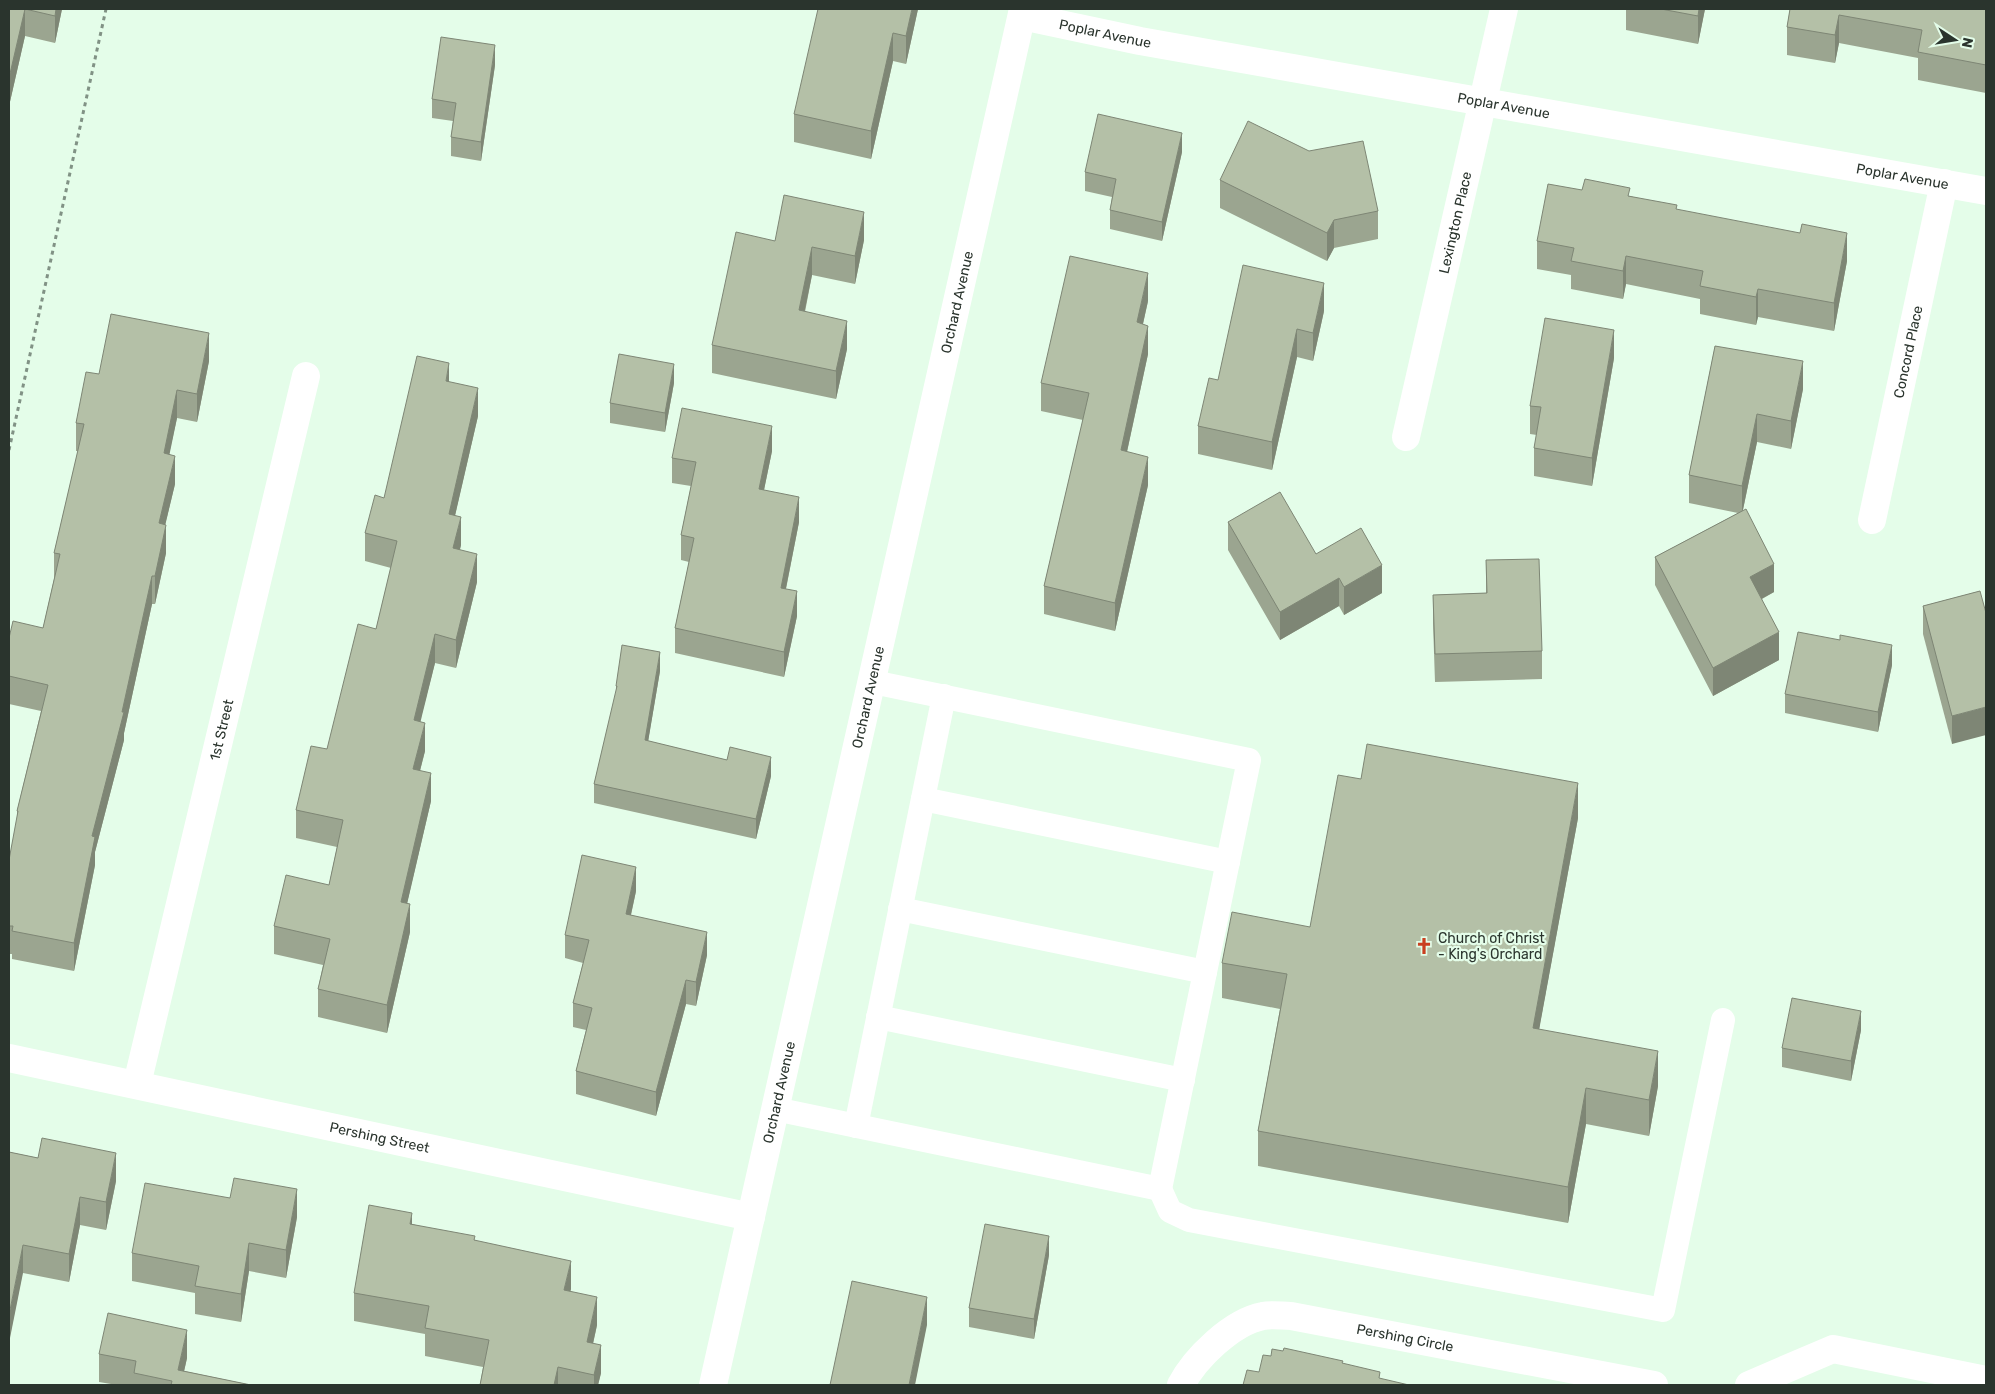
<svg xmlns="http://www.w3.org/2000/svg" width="1995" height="1394" viewBox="0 0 1995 1394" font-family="Rubik,sans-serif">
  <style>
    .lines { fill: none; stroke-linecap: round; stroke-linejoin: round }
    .path { stroke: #819285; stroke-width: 3; stroke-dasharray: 4 4; stroke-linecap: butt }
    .service { stroke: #fff; stroke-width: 24 }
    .minor { stroke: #fff; stroke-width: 28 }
    .tertiary { stroke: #fff; stroke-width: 28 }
    .wall { fill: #9ba590 }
    .shaded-wall { fill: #7e8675 }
    .building { fill: #b4c0a7; stroke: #7e8675 }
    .labels { text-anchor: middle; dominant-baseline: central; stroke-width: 4.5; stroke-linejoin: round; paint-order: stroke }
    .street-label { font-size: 14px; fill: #2a342d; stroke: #e4fde9 }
    .poi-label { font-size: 14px; fill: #2a342d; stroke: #e4fde9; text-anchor: start }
  </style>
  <rect width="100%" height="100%" fill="#e4fde9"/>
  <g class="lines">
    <polyline class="path" points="9,450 106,9"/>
    <g class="service">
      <polyline points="923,799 1228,862"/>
      <polyline points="900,909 1205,972"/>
      <polyline points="878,1017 1183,1080"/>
      <polyline points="775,1109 1160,1189 1249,760 873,682"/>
      <polyline points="856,1126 944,696"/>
      <polyline points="1160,1189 1170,1211 1189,1220 1663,1310 1723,1020"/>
    </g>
    <g class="minor">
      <path id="s1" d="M1022,16L1140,41L1986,191"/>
      <path id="s2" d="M1406,437L1504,9"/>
      <path id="s3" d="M1872,520L1944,183"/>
      <path id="s4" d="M9,1058L751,1217"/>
      <path id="s5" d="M137,1084L306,376"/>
      <path id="s6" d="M1181,1385C1195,1358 1232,1322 1263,1316C1272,1314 1282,1316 1291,1316L1654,1385"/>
      <polyline points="1749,1385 1833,1349 1986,1380"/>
    </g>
    <path class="tertiary" id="s7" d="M713,1385L1023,9"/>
  </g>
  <g class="wall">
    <polygon points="9,9 62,9 55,43 25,36 9,106"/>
    <polygon points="918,9 906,64 893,61 871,159 794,142 794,114"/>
    <polygon points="1622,9 1705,9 1698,44 1626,30 1626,10"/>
    <polygon points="1790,9 1986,9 1986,93 1918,80 1918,58 1839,43 1835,63 1787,55 1787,27"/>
    <polygon points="495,65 481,161 451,156 451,137 453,121 432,118 432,99"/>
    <polygon points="1182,152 1162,241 1110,229 1110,210 1112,197 1085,191 1085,172"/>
    <polygon points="1220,180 1378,211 1378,239 1334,248 1327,261 1220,208"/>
    <polygon points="1582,190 1630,196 1847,261 1834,331 1758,317 1756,325 1700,314 1700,299 1626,284 1623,299 1571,289 1571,275 1537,269 1537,241"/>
    <polygon points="864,240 855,284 812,275 805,312 847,349 836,399 712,373 712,345 775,241"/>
    <polygon points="1148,301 1143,324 1148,354 1127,452 1148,485 1115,631 1044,614 1044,586 1083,420 1041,411 1041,383"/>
    <polygon points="1324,311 1313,361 1297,357 1272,470 1198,454 1198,426 1218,380"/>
    <polygon points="1715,346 1803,389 1791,449 1757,442 1743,510 1774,592 1762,599 1779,660 1713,696 1655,585 1655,557 1738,513 1689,503 1689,475"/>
    <polygon points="1614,358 1592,486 1534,476 1534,448 1537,435 1530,434 1530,406"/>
    <polygon points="209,361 197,422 177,418 169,454 175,484 165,525 166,553 155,604 152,604 124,733 124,740 95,852 95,865 74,971 12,959 12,954 9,954 9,860 17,820 17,811 41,711 9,704 9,638 43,628 54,579 54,553 78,451 76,451 76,423 99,374"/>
    <polygon points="449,382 478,416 455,515 461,545 460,549 477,582 456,668 435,663 420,721 425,751 420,771 431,801 407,903 410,932 387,1033 318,1017 318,989 323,965 274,954 274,926 329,885 337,847 296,838 296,810 327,749 376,629 391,568 365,561 365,533 384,498"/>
    <polygon points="674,383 665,432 610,423 610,403"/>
    <polygon points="772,451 764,490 799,522 786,589 797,616 784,677 675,653 675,628 689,562 681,560 681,535 691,486 672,483 672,458"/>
    <polygon points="1228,522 1316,554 1382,593 1344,615 1339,606 1280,640 1228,550"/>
    <polygon points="1486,560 1542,651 1542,679 1435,682 1433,623 1433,595 1486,593"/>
    <polygon points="1980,591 1952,744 1923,634 1923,606"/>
    <polygon points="1892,665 1878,732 1785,713 1785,694"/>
    <polygon points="660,671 648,741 727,760 771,776 756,839 594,803 594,784 616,694 616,686"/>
    <polygon points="1578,818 1539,1029 1658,1086 1649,1136 1586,1124 1568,1223 1258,1166 1258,1131 1280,1009 1222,998 1222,963"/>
    <polygon points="636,891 631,915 707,955 696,1006 686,1004 656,1116 576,1094 576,1071 586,1030 573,1027 573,1003 583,963 565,958 565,935"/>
    <polygon points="1861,1030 1851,1081 1782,1067 1782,1048"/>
    <polygon points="9,1152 38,1158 116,1181 106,1230 80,1225 69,1282 23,1273"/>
    <polygon points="230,1198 297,1217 286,1278 249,1271 241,1322 195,1314 195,1293 132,1281 132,1253"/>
    <polygon points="412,1224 475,1240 571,1289 570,1291 597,1325 593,1344 601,1373 598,1385 480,1385 483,1367 425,1356 425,1334 354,1321 354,1293"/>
    <polygon points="1049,1255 1034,1339 969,1327 969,1308"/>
    <polygon points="99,1354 187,1358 184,1371 251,1385 117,1385 99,1382"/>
  </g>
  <g class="shaded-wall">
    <polygon points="25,9 25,36 9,106 9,78"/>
    <polygon points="56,9 62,9 55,43 55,16"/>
    <polygon points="912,9 918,9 906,64 906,36"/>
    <polygon points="1699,9 1705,9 1698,44 1698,16"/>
    <polygon points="1839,15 1839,43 1835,63 1835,35"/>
    <polygon points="893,33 893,61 871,159 871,131"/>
    <polygon points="495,45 495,65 481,161 481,142"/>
    <polygon points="1182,133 1182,152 1162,241 1162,222"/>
    <polygon points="864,212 864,240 855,284 855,256"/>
    <polygon points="1334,220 1334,248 1327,261 1327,233"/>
    <polygon points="1847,233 1847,261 1834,331 1834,303"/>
    <polygon points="812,247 812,275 799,338 799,310"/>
    <polygon points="1626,256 1626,284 1623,299 1623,271"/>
    <polygon points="1148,273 1148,301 1137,350 1137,322"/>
    <polygon points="1324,283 1324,311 1313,361 1313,333"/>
    <polygon points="1758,289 1758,317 1756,325 1756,297"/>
    <polygon points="847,321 847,349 836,399 836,371"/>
    <polygon points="1148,326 1148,354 1121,479 1121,450"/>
    <polygon points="1297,329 1297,357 1272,470 1272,442"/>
    <polygon points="1614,330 1614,358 1592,486 1592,458"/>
    <polygon points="209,333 209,361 197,422 197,394"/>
    <polygon points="1803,361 1803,389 1791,449 1791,421"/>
    <polygon points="449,363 449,391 446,381"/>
    <polygon points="674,364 674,383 665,432 665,413"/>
    <polygon points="478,388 478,416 449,542 449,514"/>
    <polygon points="177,390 177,418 164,481 164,453"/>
    <polygon points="1757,414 1757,442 1742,514 1742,486"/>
    <polygon points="772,426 772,451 759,514 759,489"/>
    <polygon points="175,456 175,484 159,551 159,523"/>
    <polygon points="1148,457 1148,485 1115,631 1115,603"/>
    <polygon points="799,497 799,522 781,613 781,588"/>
    <polygon points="461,517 461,545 453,576 453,548"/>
    <polygon points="166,525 166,553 155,604 155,576"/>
    <polygon points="477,554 477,582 456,668 456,640"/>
    <polygon points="1774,564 1774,592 1750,605 1750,577"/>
    <polygon points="1382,565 1382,593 1344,615 1344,587"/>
    <polygon points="152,576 152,604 124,733 124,740 95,852 95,865 74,971 74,943 92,836 122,712"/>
    <polygon points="1339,578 1339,606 1280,640 1280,612"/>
    <polygon points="797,591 797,616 784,677 784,652"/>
    <polygon points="1779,632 1779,660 1713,696 1713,668"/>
    <polygon points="435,634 435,663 414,748 414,720"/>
    <polygon points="1892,645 1892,665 1878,732 1878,712"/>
    <polygon points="660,652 660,671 645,760 645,740"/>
    <polygon points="1986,707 1986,735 1952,744 1952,716"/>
    <polygon points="425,723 425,751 413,797 413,769"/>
    <polygon points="771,757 771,776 756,839 756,819"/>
    <polygon points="431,773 431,801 401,930 401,902"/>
    <polygon points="1578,783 1578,818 1533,1063 1533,1028"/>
    <polygon points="636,867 636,891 626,937 626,914"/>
    <polygon points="410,904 410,932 387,1033 387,1005"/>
    <polygon points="707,932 707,955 696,1006 696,982"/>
    <polygon points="686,980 686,1004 656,1116 656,1092"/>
    <polygon points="1861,1011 1861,1030 1851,1081 1851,1061"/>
    <polygon points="1658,1051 1658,1086 1649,1136 1649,1100"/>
    <polygon points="1586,1088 1586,1124 1568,1223 1568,1187"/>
    <polygon points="116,1153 116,1181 106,1230 106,1202"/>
    <polygon points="297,1189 297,1217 286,1278 286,1250"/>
    <polygon points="80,1197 80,1225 69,1282 69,1254"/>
    <polygon points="412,1213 412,1241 410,1224"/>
    <polygon points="1049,1236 1049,1255 1034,1339 1034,1319"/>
    <polygon points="249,1243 249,1271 241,1322 241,1294"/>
    <polygon points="23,1245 23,1273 9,1343 9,1315"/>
    <polygon points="571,1261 571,1289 564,1318 564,1290"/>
    <polygon points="597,1297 597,1325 587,1370 587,1342"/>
    <polygon points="927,1297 927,1325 915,1385 909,1385"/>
    <polygon points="187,1330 187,1358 181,1385 178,1370"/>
    <polygon points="601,1345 601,1373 598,1385 594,1385 594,1375"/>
    <polygon points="558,1367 558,1385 554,1385"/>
  </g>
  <g class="building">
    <polygon points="9,9 56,9 55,16 25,9 9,78"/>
    <polygon points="818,9 912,9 906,36 893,33 871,131 794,114"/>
    <polygon points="1661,9 1699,9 1698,16"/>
    <polygon points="1790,9 1986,9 1986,65 1918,52 1922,30 1839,15 1835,35 1787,27"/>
    <polygon points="441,37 495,45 481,142 451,137 456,103 432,99"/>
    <polygon points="1098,114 1182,133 1162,222 1110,210 1116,179 1085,172"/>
    <polygon points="1248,121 1309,151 1363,141 1378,211 1334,220 1327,233 1220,180"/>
    <polygon points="1585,179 1630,188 1628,196 1677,205 1676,209 1800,233 1802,224 1847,233 1834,303 1758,289 1756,297 1700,286 1703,271 1626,256 1623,271 1571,261 1574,248 1537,241 1548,184 1582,190"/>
    <polygon points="784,195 864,212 855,256 812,247 799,310 847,321 836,371 712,345 736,232 775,241"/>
    <polygon points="1070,256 1148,273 1137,322 1148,326 1121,450 1148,457 1115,603 1044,586 1089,393 1041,383"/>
    <polygon points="1243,265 1324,283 1313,333 1297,329 1272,442 1198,426 1209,378 1218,380"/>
    <polygon points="111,314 209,333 197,394 177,390 164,453 175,456 159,523 166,525 155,576 152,576 122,712 124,712 92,836 95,837 74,943 12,931 13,926 9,926 9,860 18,811 17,811 48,685 9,676 9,638 13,621 43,628 60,554 54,553 84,424 76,423 86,372 99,374"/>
    <polygon points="1545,318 1614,330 1592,458 1534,448 1541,407 1530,406"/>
    <polygon points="1715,346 1803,361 1791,421 1757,414 1742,486 1689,475"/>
    <polygon points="619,354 674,364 665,413 610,403"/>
    <polygon points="417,356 449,363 446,381 478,388 449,514 461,517 453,548 477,554 456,640 435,634 414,720 425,723 413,769 431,773 401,902 410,904 387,1005 318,989 330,939 274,926 286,875 329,885 343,820 296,810 311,746 327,749 358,624 376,629 397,541 365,533 375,495 384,498"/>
    <polygon points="682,408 772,426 759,489 799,497 781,588 797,591 784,652 675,628 694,538 681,535 696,462 672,458"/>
    <polygon points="1280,492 1316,554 1361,528 1382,565 1344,587 1339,578 1280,612 1228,522"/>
    <polygon points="1746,509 1774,564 1750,577 1779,632 1713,668 1655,557"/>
    <polygon points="1539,559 1542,651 1435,654 1433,595 1487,593 1486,560"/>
    <polygon points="1980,591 1986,613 1986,707 1952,716 1923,606"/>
    <polygon points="1798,632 1840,640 1840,635 1892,645 1878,712 1785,694"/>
    <polygon points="622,645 660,652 645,740 727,760 730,747 771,757 756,819 594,784 617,686 616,686"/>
    <polygon points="1367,744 1578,783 1533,1028 1658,1051 1649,1100 1586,1088 1568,1187 1258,1131 1287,974 1222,963 1232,912 1310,927 1338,775 1361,779"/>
    <polygon points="582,855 636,867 626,914 707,932 696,982 686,980 656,1092 576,1071 592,1008 573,1003 589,940 565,935"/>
    <polygon points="1792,998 1861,1011 1851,1061 1782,1048"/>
    <polygon points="42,1138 116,1153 106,1202 80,1197 69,1254 23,1245 9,1315 9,1152 38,1158"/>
    <polygon points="234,1178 297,1189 286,1250 249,1243 241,1294 195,1286 199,1266 132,1253 145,1183 230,1198"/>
    <polygon points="369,1205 412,1213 410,1224 475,1236 474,1240 571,1261 564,1290 597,1297 587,1342 601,1345 594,1375 558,1367 554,1385 480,1385 489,1340 425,1328 429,1306 354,1293"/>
    <polygon points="985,1224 1049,1236 1034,1319 969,1308"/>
    <polygon points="852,1281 927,1297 909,1385 830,1385"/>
    <polygon points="108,1313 187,1330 178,1370 251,1385 171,1385 172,1381 134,1373 136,1361 99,1354"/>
    <polygon points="1284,1348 1343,1361 1342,1363 1380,1372 1379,1378 1409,1385 1243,1385 1247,1370 1259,1372 1263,1355 1271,1356 1272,1349 1283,1351"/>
  </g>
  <defs>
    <g id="church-bare" transform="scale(1.35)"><path d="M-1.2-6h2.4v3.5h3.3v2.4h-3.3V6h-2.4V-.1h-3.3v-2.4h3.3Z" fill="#c93f20" stroke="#e4fde9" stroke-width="2.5" paint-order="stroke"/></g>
  </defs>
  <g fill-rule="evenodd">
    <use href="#church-bare" x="1424" y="946"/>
  </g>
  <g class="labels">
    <g class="street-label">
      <text stroke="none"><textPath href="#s1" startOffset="85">Poplar Avenue</textPath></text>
      <text stroke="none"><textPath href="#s1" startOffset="490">Poplar Avenue</textPath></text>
      <text stroke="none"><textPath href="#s1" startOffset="895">Poplar Avenue</textPath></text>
      <text stroke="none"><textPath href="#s2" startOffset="220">Lexington Place</textPath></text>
      <text stroke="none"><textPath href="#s7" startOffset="1110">Orchard Avenue</textPath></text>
      <text stroke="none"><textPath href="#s3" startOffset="172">Concord Place</textPath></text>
      <text stroke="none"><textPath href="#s7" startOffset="705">Orchard Avenue</textPath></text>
      <text stroke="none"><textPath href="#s5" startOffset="364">1st Street</textPath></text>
      <text stroke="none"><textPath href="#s7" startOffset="300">Orchard Avenue</textPath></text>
      <text stroke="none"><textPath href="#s4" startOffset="379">Pershing Street</textPath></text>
      <text stroke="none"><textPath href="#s6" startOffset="254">Pershing Circle</textPath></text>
    </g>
    <g class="poi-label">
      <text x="1438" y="938">Church of Christ<tspan x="1438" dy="16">- King's Orchard</tspan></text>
    </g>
  </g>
  <rect width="1995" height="1394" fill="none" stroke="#2a342d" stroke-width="20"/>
  <g transform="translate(1955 40) rotate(102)" stroke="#e4fde9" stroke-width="4" paint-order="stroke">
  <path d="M0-4L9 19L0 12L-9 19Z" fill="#2a342d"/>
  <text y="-8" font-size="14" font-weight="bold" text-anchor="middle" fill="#2a342d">N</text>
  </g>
</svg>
